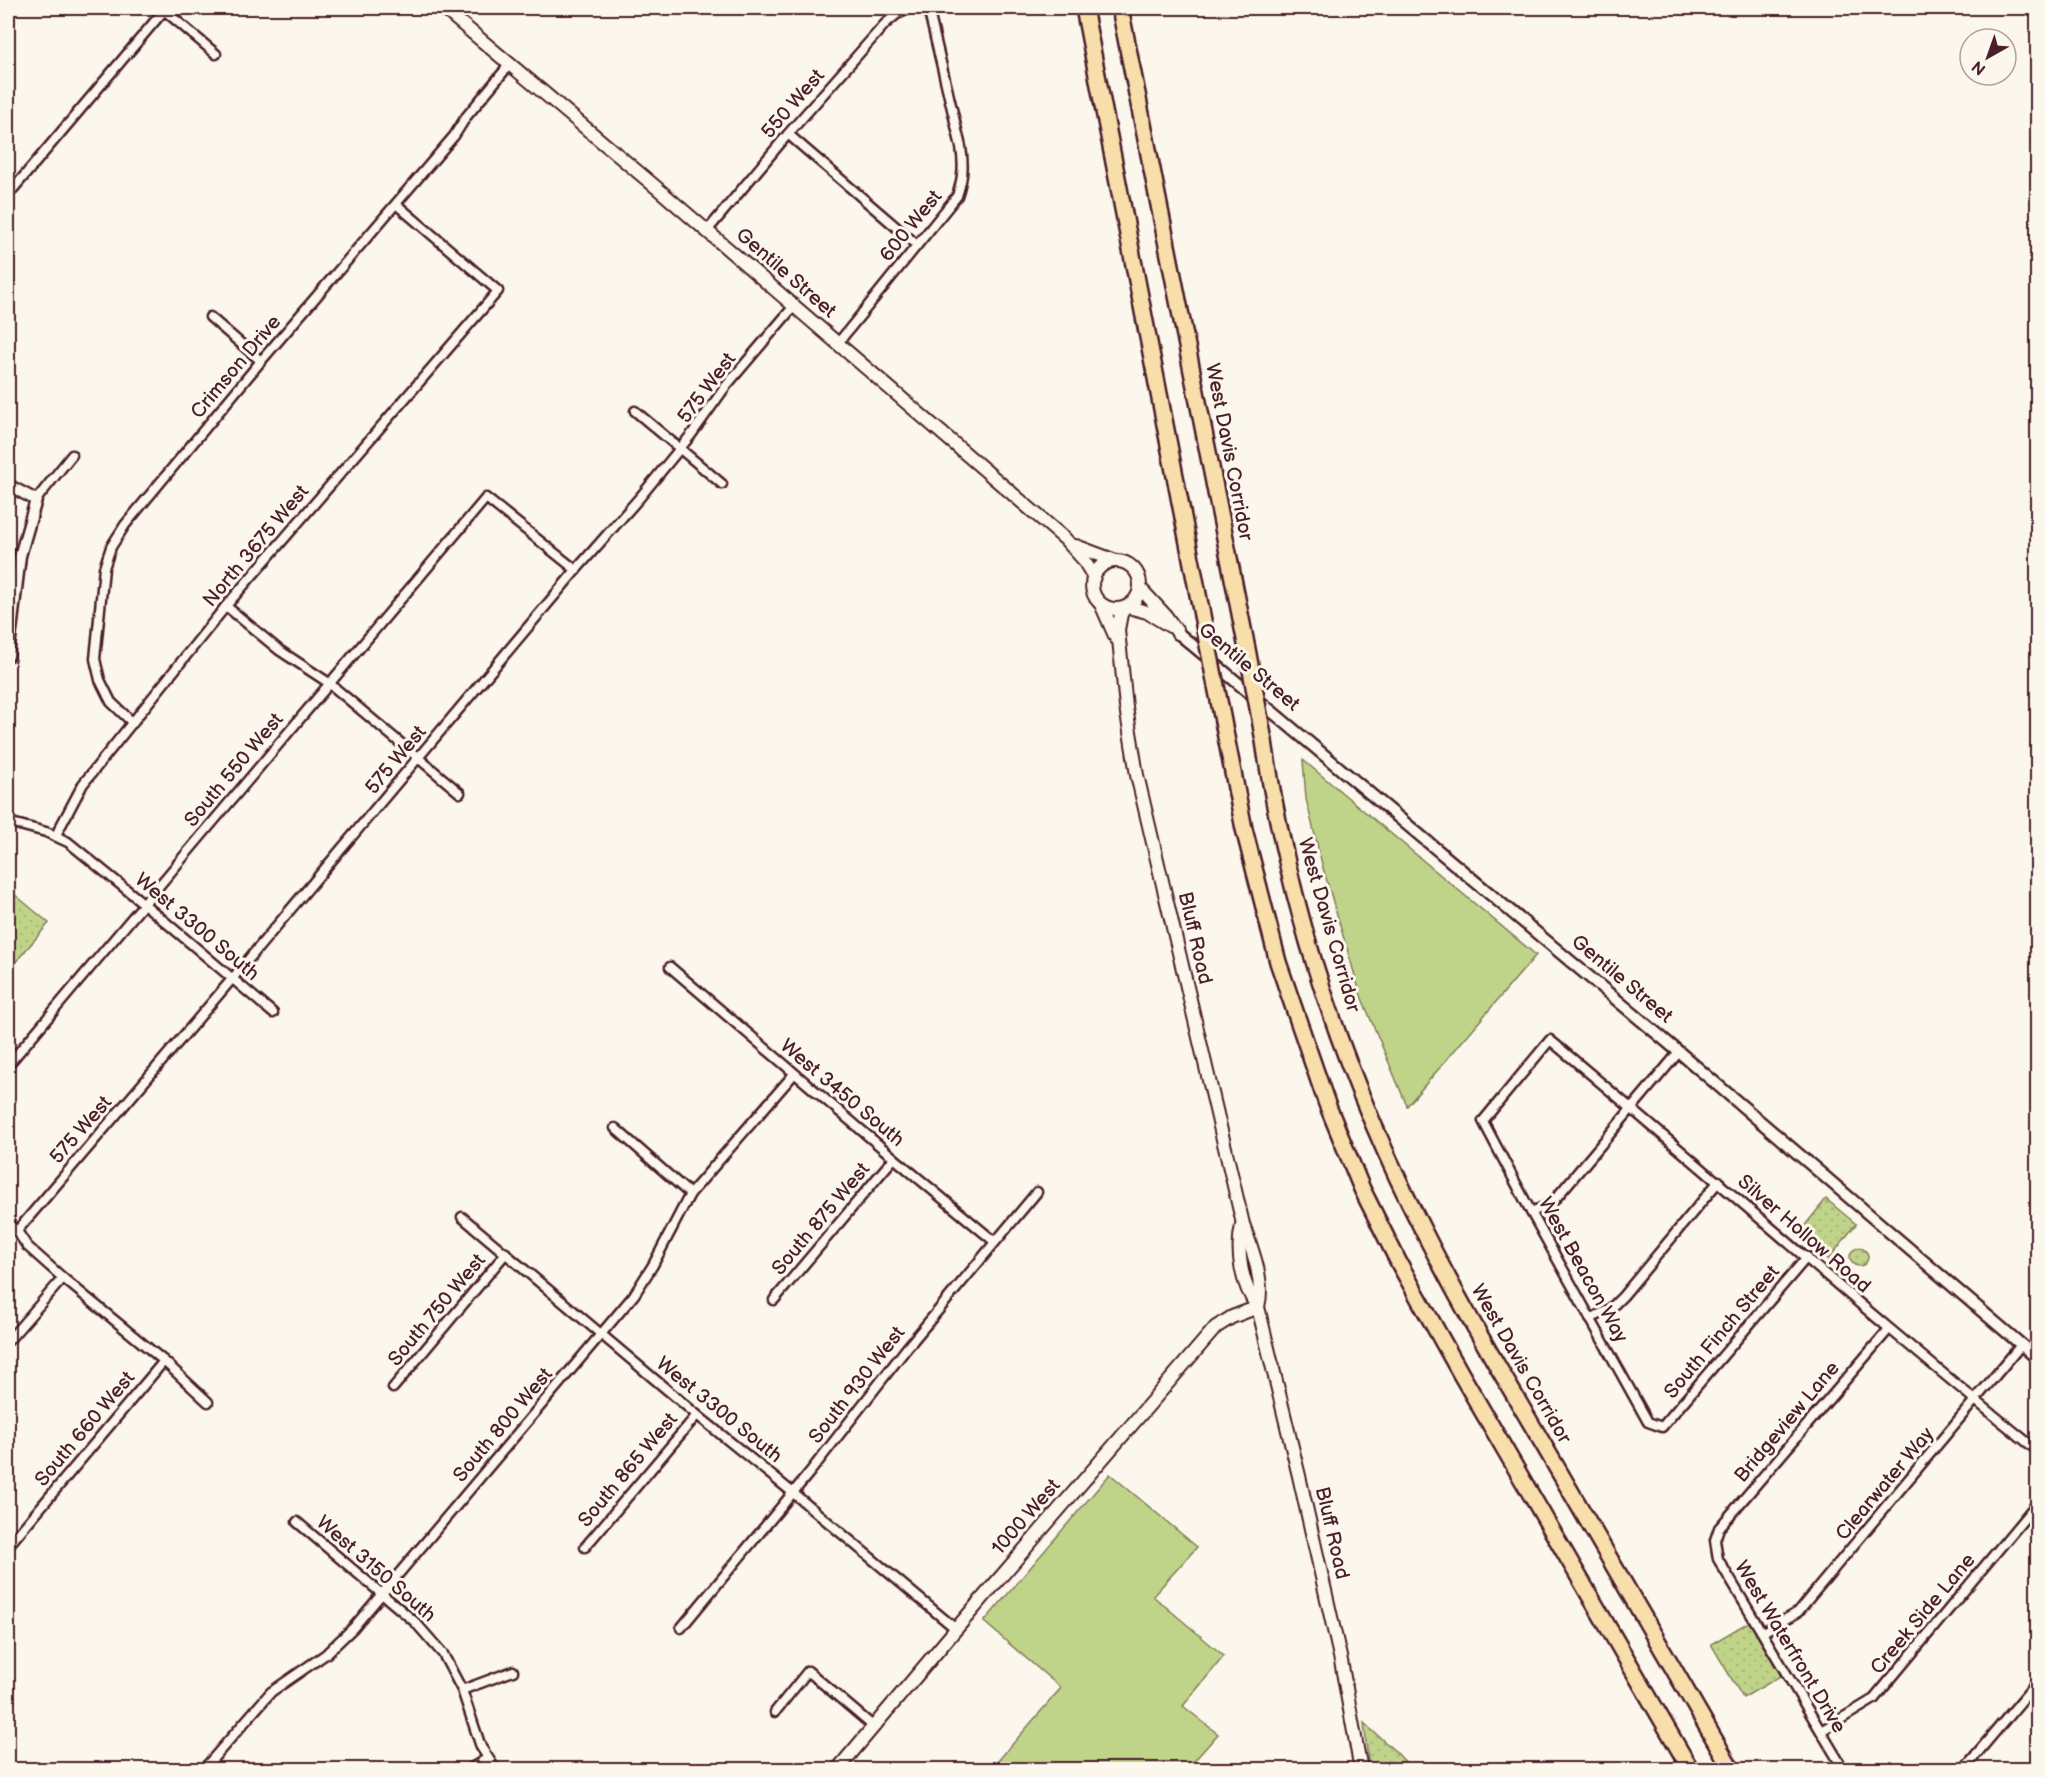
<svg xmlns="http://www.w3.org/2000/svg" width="2045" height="1777" viewBox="0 0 2045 1777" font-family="'Balsamiq Sans',sans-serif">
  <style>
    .grass { fill: #bfd489; stroke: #847a5a; stroke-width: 1.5 }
    .park { fill: url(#park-dots); stroke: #847a5a; stroke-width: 1.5 }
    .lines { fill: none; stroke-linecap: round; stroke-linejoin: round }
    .minor-casing { stroke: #4a1f2b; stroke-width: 13 }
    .tertiary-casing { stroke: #4a1f2b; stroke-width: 15 }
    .secondary-casing { stroke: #4a1f2b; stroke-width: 16 }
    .motorway-casing { stroke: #4a1f2b; stroke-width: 20 }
    .minor { stroke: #fbf7ec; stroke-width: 8 }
    .tertiary { stroke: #fbf7ec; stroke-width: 10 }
    .secondary { stroke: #fbf7ec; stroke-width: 12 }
    .motorway { stroke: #f8deab; stroke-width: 15 }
    .motorway-bridge-casing { stroke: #4a1f2b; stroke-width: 20; stroke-linecap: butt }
    .motorway-bridge { stroke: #f8deab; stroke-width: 15 }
    .labels { text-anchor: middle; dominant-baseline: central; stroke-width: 6; stroke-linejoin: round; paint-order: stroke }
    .street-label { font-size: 20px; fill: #4a1f2b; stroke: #fbf7ec }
  </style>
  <defs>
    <pattern id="park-dots" width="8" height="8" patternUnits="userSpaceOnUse" patternTransform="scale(1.5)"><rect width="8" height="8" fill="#bfd489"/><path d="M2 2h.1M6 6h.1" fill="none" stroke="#a6b676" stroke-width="1.8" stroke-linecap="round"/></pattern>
  </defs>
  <rect width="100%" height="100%" fill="#fbf7ec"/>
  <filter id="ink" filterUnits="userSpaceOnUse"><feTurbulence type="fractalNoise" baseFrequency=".0167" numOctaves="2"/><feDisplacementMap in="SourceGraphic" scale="12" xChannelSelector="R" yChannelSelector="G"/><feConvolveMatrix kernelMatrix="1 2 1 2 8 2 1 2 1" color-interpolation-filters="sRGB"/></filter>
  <g filter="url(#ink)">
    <g class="grass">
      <polygon points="1303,760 1536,955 1407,1106 1361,996 1323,868 1306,799"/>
      <polygon points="1110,1474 1197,1547 1153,1596 1224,1656 1183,1706 1218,1734 1187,1769 991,1769 1061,1688 984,1622"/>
    </g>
    <g class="park">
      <polygon points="8,889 49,923 8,971"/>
      <polygon points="1826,1199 1856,1224 1828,1260 1798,1234"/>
      <circle cx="1859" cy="1257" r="9"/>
      <polygon points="1752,1620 1784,1674 1743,1698 1711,1644"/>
      <polygon points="1364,1723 1397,1753 1412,1769 1369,1769"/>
    </g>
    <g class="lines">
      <g class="minor-casing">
        <g id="minor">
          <polyline points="164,10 216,54"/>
          <polyline points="788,134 917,245"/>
          <polyline points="8,195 166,8"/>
          <polyline points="707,231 788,134 885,24 897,14 911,8"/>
          <polyline points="210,317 261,361"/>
          <path d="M838,343L957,196C963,178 964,166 961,147L928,8"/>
          <polyline points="635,411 722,484"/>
          <polyline points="36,500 72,455"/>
          <polyline points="226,606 279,650 329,683 460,793"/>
          <polyline points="133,723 111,702 100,680 95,659 104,568 111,547 125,525 261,361 454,136 466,117 510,64"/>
          <polyline points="8,822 46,832 68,842 143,903 273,1013"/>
          <polyline points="56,835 83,784 226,606 498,291 396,204"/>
          <polyline points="670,967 894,1158 995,1242"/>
          <polyline points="8,1065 486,498 576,570"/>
          <polyline points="615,1128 690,1194"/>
          <polyline points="1531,1212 1551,1204 1679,1052"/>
          <polyline points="462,1217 697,1415 792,1492 956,1629"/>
          <polyline points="8,1223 17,1231 27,1246 63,1278 164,1361 208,1402"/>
          <polyline points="17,1231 232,979 576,570 641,496 691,435 726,386 794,306"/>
          <path d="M1807,1257L1662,1427L1648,1422L1531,1212L1483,1121L1550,1040C1713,1176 1872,1318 2038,1451"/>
          <polyline points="774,1300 894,1158"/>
          <polyline points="1590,1319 1610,1309 1623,1296 1719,1181"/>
          <polyline points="8,1341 63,1278"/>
          <polyline points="393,1388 506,1253"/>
          <polyline points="297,1522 415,1622 443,1654 462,1690 481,1747 496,1770"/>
          <polyline points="8,1546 164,1361"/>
          <polyline points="585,1547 697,1415"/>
          <polyline points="681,1628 810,1472 906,1349 1037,1192"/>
          <polyline points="1763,1632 1798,1612 1806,1602 2021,1345"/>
          <polyline points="462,1690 513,1671"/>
          <polyline points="775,1712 808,1671 874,1727"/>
          <polyline points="1821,1731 1874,1699 2038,1502"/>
          <polyline points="203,1770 271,1692 326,1654 353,1628 634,1295 653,1265 690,1194 794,1074"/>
          <polyline points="468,1770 488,1758"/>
          <polyline points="1844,1770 1718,1559 1715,1540 1719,1528 1889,1329"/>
          <polyline points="1963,1770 2038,1681"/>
        </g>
      </g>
      <g class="tertiary-casing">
        <g id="tertiary">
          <polyline points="8,485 36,500 20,556 8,656"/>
          <polyline points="1178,633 1679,1052 2038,1359"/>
        </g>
      </g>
      <g class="secondary-casing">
        <g id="secondary">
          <polyline points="443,8 657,188 1065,539 1083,559 1094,577"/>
          <polyline points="1076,546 1116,561"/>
          <circle cx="1116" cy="585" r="24"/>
          <polyline points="1140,588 1165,615 1178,633"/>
          <polyline points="1101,604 1116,638"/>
          <polyline points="1128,607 1147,612 1170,626"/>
          <path d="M1125,608L1121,614L1118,630L1126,707L1137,775L1243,1224C1252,1249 1265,1281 1258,1307"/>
          <path d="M1242,1225C1236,1252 1241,1285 1258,1307L1299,1476L1341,1661L1361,1770"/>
          <polyline points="837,1770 956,1629 1216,1327 1232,1317 1258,1307"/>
        </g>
      </g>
      <g class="motorway-casing">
        <g id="motorway">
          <polyline points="1084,8 1202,615"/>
          <polyline points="1120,8 1248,654"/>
          <polyline points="1220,706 1244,829 1278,962 1327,1104 1362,1189 1399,1263 1461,1374 1691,1770"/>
          <path d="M1264,741C1289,912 1346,1080 1425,1234C1465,1314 1512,1390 1557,1468C1615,1568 1674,1669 1732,1770"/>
        </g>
      </g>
      <use href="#minor" class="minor"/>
      <use href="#tertiary" class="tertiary"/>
      <use href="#secondary" class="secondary"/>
      <use href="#motorway" class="motorway"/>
      <g class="motorway-bridge-casing">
        <g id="motorway-bridge">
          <polyline points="1202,615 1220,706"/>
          <polyline points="1248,654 1264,741"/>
        </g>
      </g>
      <use href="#motorway-bridge" class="motorway-bridge"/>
    </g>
  </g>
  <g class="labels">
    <g class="street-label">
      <text transform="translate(793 104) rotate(-49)">550 West</text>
      <text transform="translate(911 226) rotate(-51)">600 West</text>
      <text transform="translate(786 273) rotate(41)">Gentile Street</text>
      <text transform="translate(236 367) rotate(-50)">Crimson Drive</text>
      <text transform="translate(707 388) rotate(-53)">575 West</text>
      <text transform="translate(1229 452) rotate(79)">West Davis Corridor</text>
      <text transform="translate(256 546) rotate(-50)">North 3675 West</text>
      <text transform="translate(1249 667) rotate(40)">Gentile Street</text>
      <text transform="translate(396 760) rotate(-50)">575 West</text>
      <text transform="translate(234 770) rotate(-50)">South 550 West</text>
      <text transform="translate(1329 925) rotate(74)">West Davis Corridor</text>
      <text transform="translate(197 927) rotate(40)">West 3300 South</text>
      <text transform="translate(1195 938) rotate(77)">Bluff Road</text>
      <text transform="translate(1622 979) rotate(40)">Gentile Street</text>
      <text transform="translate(842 1093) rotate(40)">West 3450 South</text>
      <text transform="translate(81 1130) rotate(-49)">575 West</text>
      <text transform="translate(821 1219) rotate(-50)">South 875 West</text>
      <text transform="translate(1804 1234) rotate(41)">Silver Hollow Road</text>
      <text transform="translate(1583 1270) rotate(61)">West Beacon Way</text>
      <text transform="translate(437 1310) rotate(-50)">South 750 West</text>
      <text transform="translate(1722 1332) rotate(-50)">South Finch Street</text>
      <text transform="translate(1521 1364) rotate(60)">West Davis Corridor</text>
      <text transform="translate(857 1385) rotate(-52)">South 930 West</text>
      <text transform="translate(719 1410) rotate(39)">West 3300 South</text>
      <text transform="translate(1787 1422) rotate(-50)">Bridgeview Lane</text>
      <text transform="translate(503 1425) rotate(-50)">South 800 West</text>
      <text transform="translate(85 1429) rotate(-50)">South 660 West</text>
      <text transform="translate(628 1470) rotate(-50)">South 865 West</text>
      <text transform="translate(1885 1484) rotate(-50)">Clearwater Way</text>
      <text transform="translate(1026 1517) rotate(-49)">1000 West</text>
      <text transform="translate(1332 1533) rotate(77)">Bluff Road</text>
      <text transform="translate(376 1569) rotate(41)">West 3150 South</text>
      <text transform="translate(1923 1614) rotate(-50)">Creek Side Lane</text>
      <text transform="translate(1790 1647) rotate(59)">West Waterfront Drive</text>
    </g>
  </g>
  <rect width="2045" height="1777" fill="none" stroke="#fbf7ec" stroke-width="30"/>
  <rect x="15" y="15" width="2015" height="1747" fill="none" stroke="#4a1f2b" stroke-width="2" filter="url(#ink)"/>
  <g transform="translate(1988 57) rotate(220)"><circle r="28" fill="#fbf7ec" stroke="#b4a19f" stroke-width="1.5"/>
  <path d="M0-4.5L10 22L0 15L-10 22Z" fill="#4a1f2b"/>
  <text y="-9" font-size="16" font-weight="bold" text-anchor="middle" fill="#4a1f2b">N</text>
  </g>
</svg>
